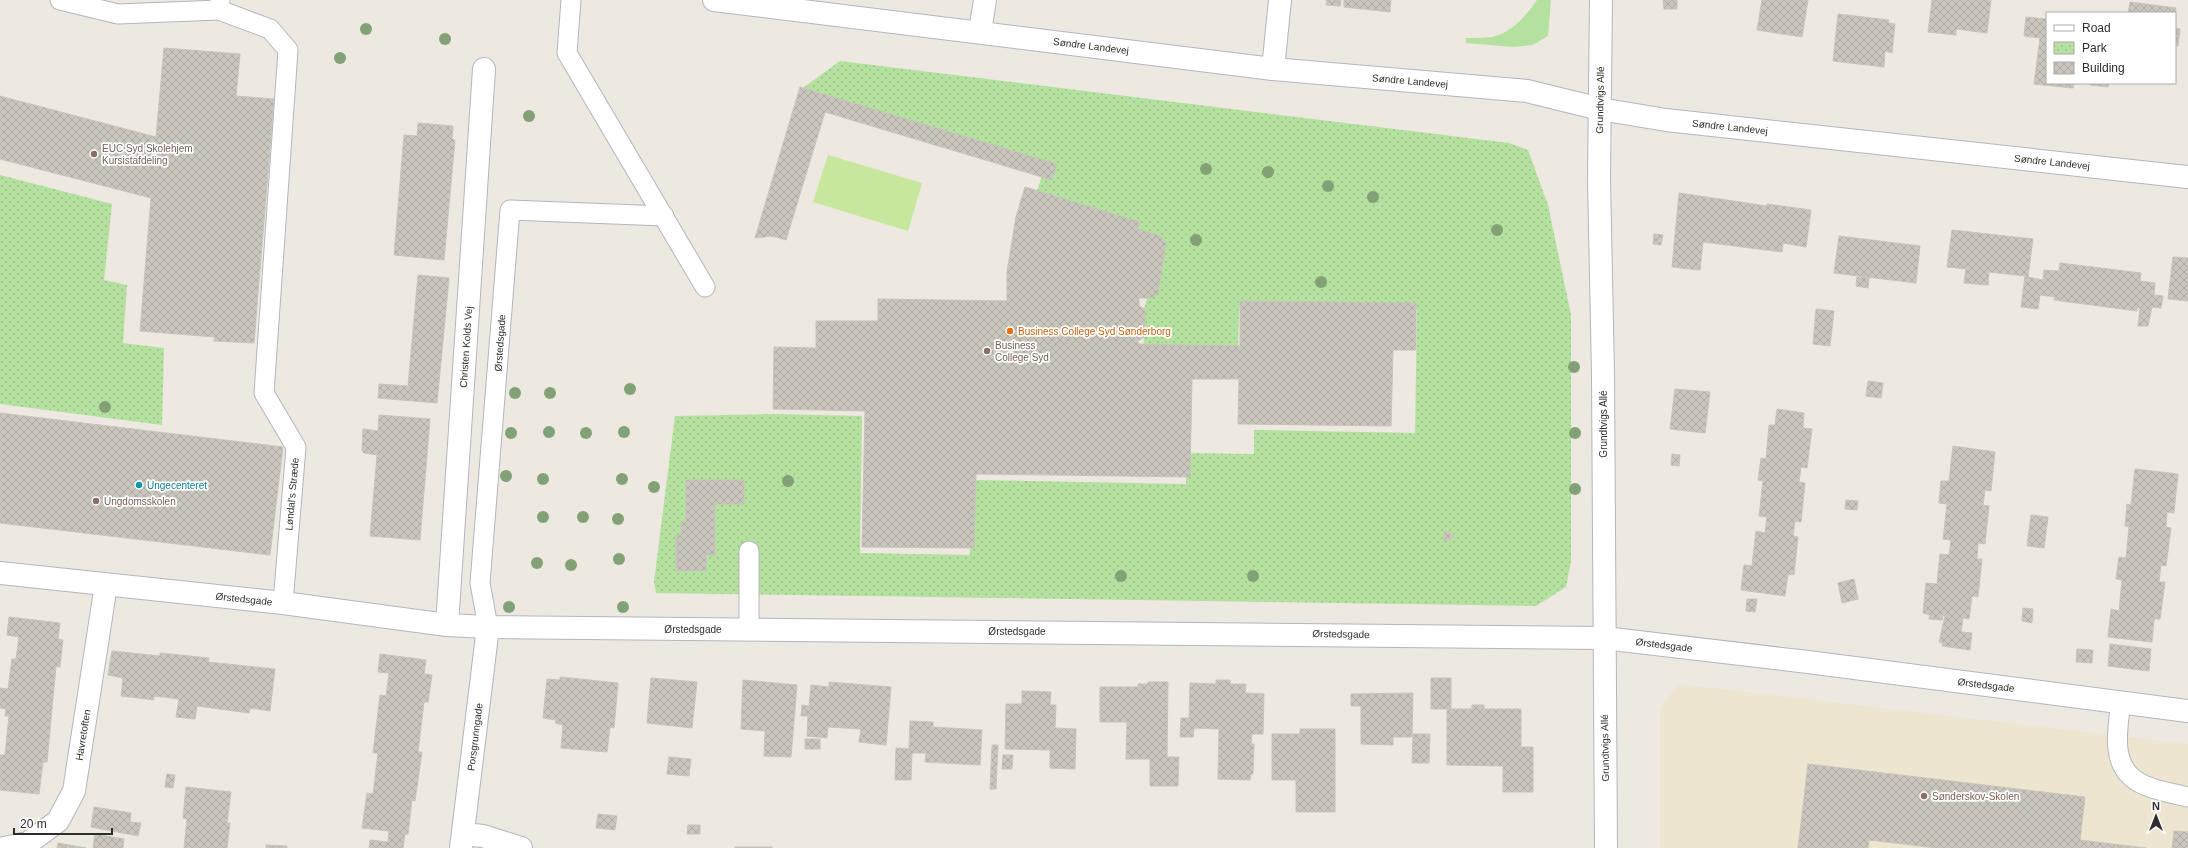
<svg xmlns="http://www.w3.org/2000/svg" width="2188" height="848" viewBox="0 0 2188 848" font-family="Helvetica,sans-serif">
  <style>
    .education { fill: #eee5d0 }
    .grass { fill: #b4e19f }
    .park { fill: url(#park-dots) }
    .pitch { fill: #c6e79c }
    .building { fill: url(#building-cross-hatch); stroke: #c9c4b9 }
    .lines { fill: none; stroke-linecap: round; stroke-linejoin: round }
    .lane-casing { stroke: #b3b6bf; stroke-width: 21 }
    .street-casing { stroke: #b3b6bf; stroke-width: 24 }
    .secondary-casing { stroke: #b3b6bf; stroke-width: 24 }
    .lane { stroke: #fff; stroke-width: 19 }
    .street { stroke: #fff; stroke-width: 22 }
    .secondary { stroke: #fff; stroke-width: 22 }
    .tree { fill: #83a176 }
    .education-dot { fill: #8d6e63; stroke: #fff; stroke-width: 1.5 }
    .food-dot { fill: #e8710a; stroke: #fff; stroke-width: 1.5 }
    .culture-dot { fill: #0f9aa8; stroke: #fff; stroke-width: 1.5 }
    .labels { text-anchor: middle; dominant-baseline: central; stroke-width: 3.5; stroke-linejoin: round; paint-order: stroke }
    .street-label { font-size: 10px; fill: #2d2d2d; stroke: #fff }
    .education-label { font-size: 10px; fill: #785e54; stroke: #fff; text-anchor: start }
    .food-label { font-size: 10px; fill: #c56008; stroke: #fff; text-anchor: start }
    .culture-label { font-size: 10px; fill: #0d838f; stroke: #fff; text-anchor: start }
  </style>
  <defs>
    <pattern id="park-dots" width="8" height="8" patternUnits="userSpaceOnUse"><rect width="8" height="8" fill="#b4e19f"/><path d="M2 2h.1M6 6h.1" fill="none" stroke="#9bc189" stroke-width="1.8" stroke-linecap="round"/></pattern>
    <pattern id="building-cross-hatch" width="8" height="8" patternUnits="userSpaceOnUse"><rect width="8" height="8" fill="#c9c6be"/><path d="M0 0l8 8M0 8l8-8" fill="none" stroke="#adaaa4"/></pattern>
  </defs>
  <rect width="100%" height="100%" fill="#ede8e0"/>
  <polygon class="education" points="1678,684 2188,744 2188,848 1660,848 1660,709"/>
  <path class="grass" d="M1537,0H1551L1548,36L1533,45L1514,47L1466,43V38C1474,38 1483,38 1492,37C1511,33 1527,15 1537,0Z"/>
  <g class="park">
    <polygon points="840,61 1509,143 1528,150 1548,205 1571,315 1571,561 1566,587 1536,606 656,593 654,582 675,416 772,414 862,416 860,553 970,555 971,480 1186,484 1186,453 1254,454 1254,430 1415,433 1417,310 1239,307 1238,351 1144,350 1143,314 1161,243 1035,196 1047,163 803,88"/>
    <polygon points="0,175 112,204 104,280 127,285 123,343 164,348 162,425 0,404"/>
  </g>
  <polygon class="pitch" points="828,155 922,183 908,231 813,202"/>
  <g class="building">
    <polygon points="1327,0 1341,0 1340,6 1326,5"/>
    <polygon points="1344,0 1391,0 1390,12 1344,7"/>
    <polygon points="1663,0 1677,0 1677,9 1664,9"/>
    <polygon points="1762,0 1808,0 1802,37 1757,30"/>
    <polygon points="1932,0 1991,0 1987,33 1956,29 1956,35 1928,32"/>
    <polygon points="2130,2 2176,8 2175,17 2175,13 2128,13"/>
    <polygon points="1838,14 1889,20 1888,23 1895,24 1892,53 1885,51 1884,67 1833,61"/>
    <polygon points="2026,17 2047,19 2047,83 2074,83 2073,88 2034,84 2040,38 2024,36"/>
    <polygon points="2175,28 2180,29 2178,46 2175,46"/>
    <polygon points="164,48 240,54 236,96 274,99 254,343 214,341 215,337 140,331 151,198 0,159 0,96 156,137"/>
    <polygon points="2091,83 2109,83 2108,87 2090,85"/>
    <polygon points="800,87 1057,164 1052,180 825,112 786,240 772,236 755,238"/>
    <polygon points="418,123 453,126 452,139 455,140 444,260 394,255 404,135 417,136"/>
    <polygon points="1025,187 1140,222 1138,229 1160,236 1166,243 1158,293 1151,298 1139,298 1139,306 1145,309 1145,336 1138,341 1138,344 1240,346 1240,301 1416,303 1416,350 1393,350 1391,426 1238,424 1239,379 1192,379 1190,477 976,474 974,548 862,547 865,411 773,409 774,347 816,348 816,321 878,321 878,299 1007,301 1007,272 1016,217"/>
    <polygon points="1679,193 1767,206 1767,204 1811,210 1806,247 1783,243 1782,252 1703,242 1700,270 1672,267"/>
    <polygon points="1952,230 2033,239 2028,277 2043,280 2044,270 2059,271 2060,263 2141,273 2140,281 2155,283 2154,295 2163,296 2161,308 2152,307 2148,326 2138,326 2140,308 2137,308 2137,311 2054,300 2055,297 2040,295 2038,309 2021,307 2025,276 1989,272 1988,285 1964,283 1966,269 1947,267"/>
    <polygon points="1654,234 1663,235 1661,245 1653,244"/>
    <polygon points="1839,236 1920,246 1916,283 1834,273"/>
    <polygon points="2173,257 2188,258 2188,301 2168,299"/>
    <polygon points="418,275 449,278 437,403 378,398 379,384 408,386"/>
    <polygon points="1857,277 1869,278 1868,288 1856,286"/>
    <polygon points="1816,309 1834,311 1830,346 1813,344"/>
    <polygon points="1868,381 1883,383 1881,398 1866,396"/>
    <polygon points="1675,389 1710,392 1705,433 1670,429"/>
    <polygon points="1777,409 1804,413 1803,428 1812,429 1807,468 1801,467 1799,482 1805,483 1801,522 1795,521 1793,536 1798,537 1794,575 1788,574 1785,596 1741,590 1744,565 1752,566 1756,531 1765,533 1767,517 1759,516 1763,481 1758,480 1761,458 1766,459 1769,425 1775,425"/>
    <polygon points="0,413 283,447 270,555 0,523"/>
    <polygon points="379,415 430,419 420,540 370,536 377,455 364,453 362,450 363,429 378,431"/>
    <polygon points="1953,446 1995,452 1991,491 1985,490 1983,505 1989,506 1985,544 1978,543 1977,559 1982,559 1978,597 1972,596 1969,619 1963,618 1961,632 1972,633 1970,650 1942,646 1943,643 1939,642 1945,616 1943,615 1942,620 1929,619 1930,615 1923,613 1926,583 1937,584 1940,554 1949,555 1951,540 1943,539 1947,504 1939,503 1941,481 1949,481"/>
    <polygon points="1672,454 1680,455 1679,466 1671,465"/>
    <polygon points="2135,469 2178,474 2174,513 2167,512 2166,527 2171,528 2166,566 2161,565 2159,582 2165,582 2160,619 2154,619 2152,642 2108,637 2111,609 2119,611 2122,580 2116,579 2119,557 2126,558 2129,527 2125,526 2127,504 2131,505"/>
    <polygon points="686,480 744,480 744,504 715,504 715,555 706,555 706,571 676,571 676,535 681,535 681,522 686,522"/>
    <polygon points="1846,500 1858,501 1857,510 1845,509"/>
    <polygon points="2031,515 2048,517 2044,548 2027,546"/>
    <polygon points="1444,531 1454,535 1454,537 1444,542"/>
    <polygon points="1854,579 1858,599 1842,603 1838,583"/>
    <polygon points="1747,599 1757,599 1755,612 1746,611"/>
    <polygon points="2023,608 2033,609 2032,623 2022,621"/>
    <polygon points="9,617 60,623 58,639 63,640 60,667 56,666 47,762 43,762 39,794 0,790 0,755 5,755 9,716 5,716 6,709 0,708 0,688 8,689 12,659 16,659 19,637 7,635"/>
    <polygon points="2110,644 2151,649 2149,671 2108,666"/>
    <polygon points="2077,649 2093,650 2092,663 2076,662"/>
    <polygon points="112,651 160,656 160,653 209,658 208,662 275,669 270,711 250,708 249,713 197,706 195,719 176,717 179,699 154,696 154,700 121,696 123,678 108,675"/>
    <polygon points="380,654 426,660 424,674 432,675 428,702 424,702 418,752 422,752 415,801 412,800 408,834 405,834 403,848 369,848 370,840 388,842 389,831 362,828 367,793 373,794 378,753 373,753 380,695 386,696 389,673 378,672"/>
    <polygon points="560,677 618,683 614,728 610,727 607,752 561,748 563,725 555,723 556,720 543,718 547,679 560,680"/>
    <polygon points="651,678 697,682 692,728 647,723"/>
    <polygon points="1431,678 1451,678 1451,709 1472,709 1472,705 1484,705 1484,709 1521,709 1521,747 1533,747 1533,792 1503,792 1503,766 1447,765 1447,709 1431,709"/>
    <polygon points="743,680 797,685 791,757 764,756 765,731 741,729"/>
    <polygon points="1216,680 1230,680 1230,684 1246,684 1245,693 1264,694 1263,734 1252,734 1251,744 1254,744 1253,774 1251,774 1250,780 1218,779 1219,729 1194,728 1193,737 1180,737 1181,718 1189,718 1190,683 1216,684"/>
    <polygon points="829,682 891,687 886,745 859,742 861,729 828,727 827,738 807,736 808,716 801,716 802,705 809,706 811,685 829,687"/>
    <polygon points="1148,682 1168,682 1167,757 1179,757 1178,786 1150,786 1150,759 1126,759 1127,722 1100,722 1100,687 1138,687 1138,684 1148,684"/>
    <polygon points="1022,691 1051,692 1050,705 1056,705 1055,728 1076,729 1075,769 1050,768 1050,750 1005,749 1006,704 1022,704"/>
    <polygon points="1413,693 1412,737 1393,737 1393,745 1361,744 1361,706 1351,706 1351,694"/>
    <polygon points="910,721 933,722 933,727 982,730 980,765 925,762 926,753 912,753 911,780 895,780 896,748 909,749"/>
    <polygon points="1300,729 1335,729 1335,812 1296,812 1296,780 1272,780 1272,734 1300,734"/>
    <polygon points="1413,734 1430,734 1429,763 1412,763"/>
    <rect x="805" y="739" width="15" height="10"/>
    <polygon points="992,745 998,745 996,789 990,789"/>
    <polygon points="1003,755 1013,755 1012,769 1002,769"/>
    <polygon points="669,757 691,759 689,776 667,774"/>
    <polygon points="1808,764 2085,797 2080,840 2146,848 1936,848 1869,840 1868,848 1798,848"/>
    <polygon points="167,774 175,775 173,788 165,787"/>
    <polygon points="186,787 231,792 227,823 230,823 227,848 184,848 187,819 183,818"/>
    <polygon points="94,807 131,813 130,822 141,823 138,836 91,827"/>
    <polygon points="598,814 617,816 615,830 596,828"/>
    <polygon points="688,825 700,825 700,834 687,834"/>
    <polygon points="2174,831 2188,832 2188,848 2172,848"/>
    <polygon points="95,834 124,839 123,848 93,848"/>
    <polygon points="58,843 86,848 57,848"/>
    <polygon points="266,845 287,846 287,848 266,848"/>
    <rect x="735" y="847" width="37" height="1"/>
  </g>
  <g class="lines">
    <g class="lane-casing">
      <g id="lane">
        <polyline points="60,0 118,14 219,10 220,0"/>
        <polyline points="571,0 567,53 705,287"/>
        <polyline points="219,10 270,29 288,50 264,393 296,447 283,603"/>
        <polyline points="488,627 480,583 510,210 664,216"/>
        <polyline points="749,629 749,551"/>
        <path d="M2121,702C2117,731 2110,767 2140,783C2154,791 2173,793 2188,797"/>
      </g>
    </g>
    <g class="street-casing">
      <g id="street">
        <polyline points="980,32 985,0"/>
        <polyline points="1273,69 1280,0"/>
        <polyline points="0,573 283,603 447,625 488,627 1604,638 1808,662 2188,711"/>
        <polyline points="447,625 484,69"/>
        <polyline points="463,834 483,836 521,848"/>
        <polyline points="4,848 28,843 58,821 74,791 106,585"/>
        <polyline points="461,848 488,627"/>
      </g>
    </g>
    <g class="secondary-casing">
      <g id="secondary">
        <polyline points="714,0 1273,69 1527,91 1600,109 1666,120 2188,177"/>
        <polyline points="1601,0 1599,179 1603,375 1606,848"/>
      </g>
    </g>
    <use href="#lane" class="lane"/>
    <use href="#street" class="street"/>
    <use href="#secondary" class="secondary"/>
  </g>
  <g class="tree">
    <circle cx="366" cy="29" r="6"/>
    <circle cx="445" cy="39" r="6"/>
    <circle cx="340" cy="58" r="6"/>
    <circle cx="529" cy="116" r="6"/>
    <circle cx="1206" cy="169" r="6"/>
    <circle cx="1268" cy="172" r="6"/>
    <circle cx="1328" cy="186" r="6"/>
    <circle cx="1373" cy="197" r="6"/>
    <circle cx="1497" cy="230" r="6"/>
    <circle cx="1196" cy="240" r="6"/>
    <circle cx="1321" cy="282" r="6"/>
    <circle cx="1574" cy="367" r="6"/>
    <circle cx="630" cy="389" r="6"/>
    <circle cx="515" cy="393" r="6"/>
    <circle cx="550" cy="393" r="6"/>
    <circle cx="105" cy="407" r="6"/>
    <circle cx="549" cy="432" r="6"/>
    <circle cx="624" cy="432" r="6"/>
    <circle cx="511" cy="433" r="6"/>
    <circle cx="586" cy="433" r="6"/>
    <circle cx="1575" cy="433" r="6"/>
    <circle cx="506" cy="476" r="6"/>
    <circle cx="543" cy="479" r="6"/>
    <circle cx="622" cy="479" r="6"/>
    <circle cx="788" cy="481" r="6"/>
    <circle cx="654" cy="487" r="6"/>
    <circle cx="1575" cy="489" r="6"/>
    <circle cx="543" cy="517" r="6"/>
    <circle cx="583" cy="517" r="6"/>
    <circle cx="618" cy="519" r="6"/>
    <circle cx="619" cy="559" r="6"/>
    <circle cx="537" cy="563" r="6"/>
    <circle cx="571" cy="565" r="6"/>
    <circle cx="1121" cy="576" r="6"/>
    <circle cx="1253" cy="576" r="6"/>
    <circle cx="509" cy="607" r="6"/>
    <circle cx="623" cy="607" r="6"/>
  </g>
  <g class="education-dot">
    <circle cx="94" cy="154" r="4"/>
    <circle cx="987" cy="351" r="4"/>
    <circle cx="96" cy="501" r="4"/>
    <circle cx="1924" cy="796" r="4"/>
  </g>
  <circle class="food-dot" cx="1010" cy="331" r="4"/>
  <circle class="culture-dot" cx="139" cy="485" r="4"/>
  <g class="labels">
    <g class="street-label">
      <text transform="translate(1091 46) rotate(7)">Søndre Landevej</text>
      <text transform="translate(1410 81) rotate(5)">Søndre Landevej</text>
      <text transform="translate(1600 100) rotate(-89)">Grundtvigs Allé</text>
      <text transform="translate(1730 127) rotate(6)">Søndre Landevej</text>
      <text transform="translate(2052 162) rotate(6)">Søndre Landevej</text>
      <text transform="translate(500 343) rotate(-86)">Ørstedsgade</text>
      <text transform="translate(466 347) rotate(-86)">Christen Kolds Vej</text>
      <text transform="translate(1603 424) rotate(-90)">Grundtvigs Allé</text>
      <text transform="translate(292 494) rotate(-85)">Løndal's Stræde</text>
      <text transform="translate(244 599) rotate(6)">Ørstedsgade</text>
      <text x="693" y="629">Ørstedsgade</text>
      <text x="1017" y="631">Ørstedsgade</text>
      <text transform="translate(1341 634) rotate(1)">Ørstedsgade</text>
      <text transform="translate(1664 645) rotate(7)">Ørstedsgade</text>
      <text transform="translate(1986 685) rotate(7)">Ørstedsgade</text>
      <text transform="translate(83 735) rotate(-81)">Havretoften</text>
      <text transform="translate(475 737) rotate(-83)">Porsgrunngade</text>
      <text transform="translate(1605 748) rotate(-91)">Grundtvigs Allé</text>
    </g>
    <g class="education-label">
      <text x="102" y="148">EUC Syd Skolehjem<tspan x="102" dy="12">Kursistafdeling</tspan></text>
      <text x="995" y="345">Business<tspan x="995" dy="12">College Syd</tspan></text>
      <text x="104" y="501">Ungdomsskolen</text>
      <text x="1932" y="796">Sønderskov-Skolen</text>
    </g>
    <g class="food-label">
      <text x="1018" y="331">Business College Syd Sønderborg</text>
    </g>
    <g class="culture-label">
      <text x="147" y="485">Ungecenteret</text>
    </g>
  </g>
  <rect x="2046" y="12" width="130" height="72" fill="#ffffff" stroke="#ababab"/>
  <rect x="2054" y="25" width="20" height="6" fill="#ffffff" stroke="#ababab"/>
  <text x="2082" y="32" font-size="12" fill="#2d2d2d">Road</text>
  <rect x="2054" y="42" width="20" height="12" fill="url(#park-dots)" stroke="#ababab"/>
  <text x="2082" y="52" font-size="12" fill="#2d2d2d">Park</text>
  <rect x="2054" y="62" width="20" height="12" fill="url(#building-cross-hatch)" stroke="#ababab"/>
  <text x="2082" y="72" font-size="12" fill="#2d2d2d">Building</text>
  <g transform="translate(2156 816)" stroke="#ffffff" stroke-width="3" paint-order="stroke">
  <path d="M0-3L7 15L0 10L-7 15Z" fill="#2d2d2d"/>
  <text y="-6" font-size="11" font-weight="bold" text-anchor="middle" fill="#2d2d2d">N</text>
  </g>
  <path d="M14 828v6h98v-6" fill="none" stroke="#2d2d2d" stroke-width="2"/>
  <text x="20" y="828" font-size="12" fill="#2d2d2d" stroke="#ffffff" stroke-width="3" paint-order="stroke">20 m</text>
</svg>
